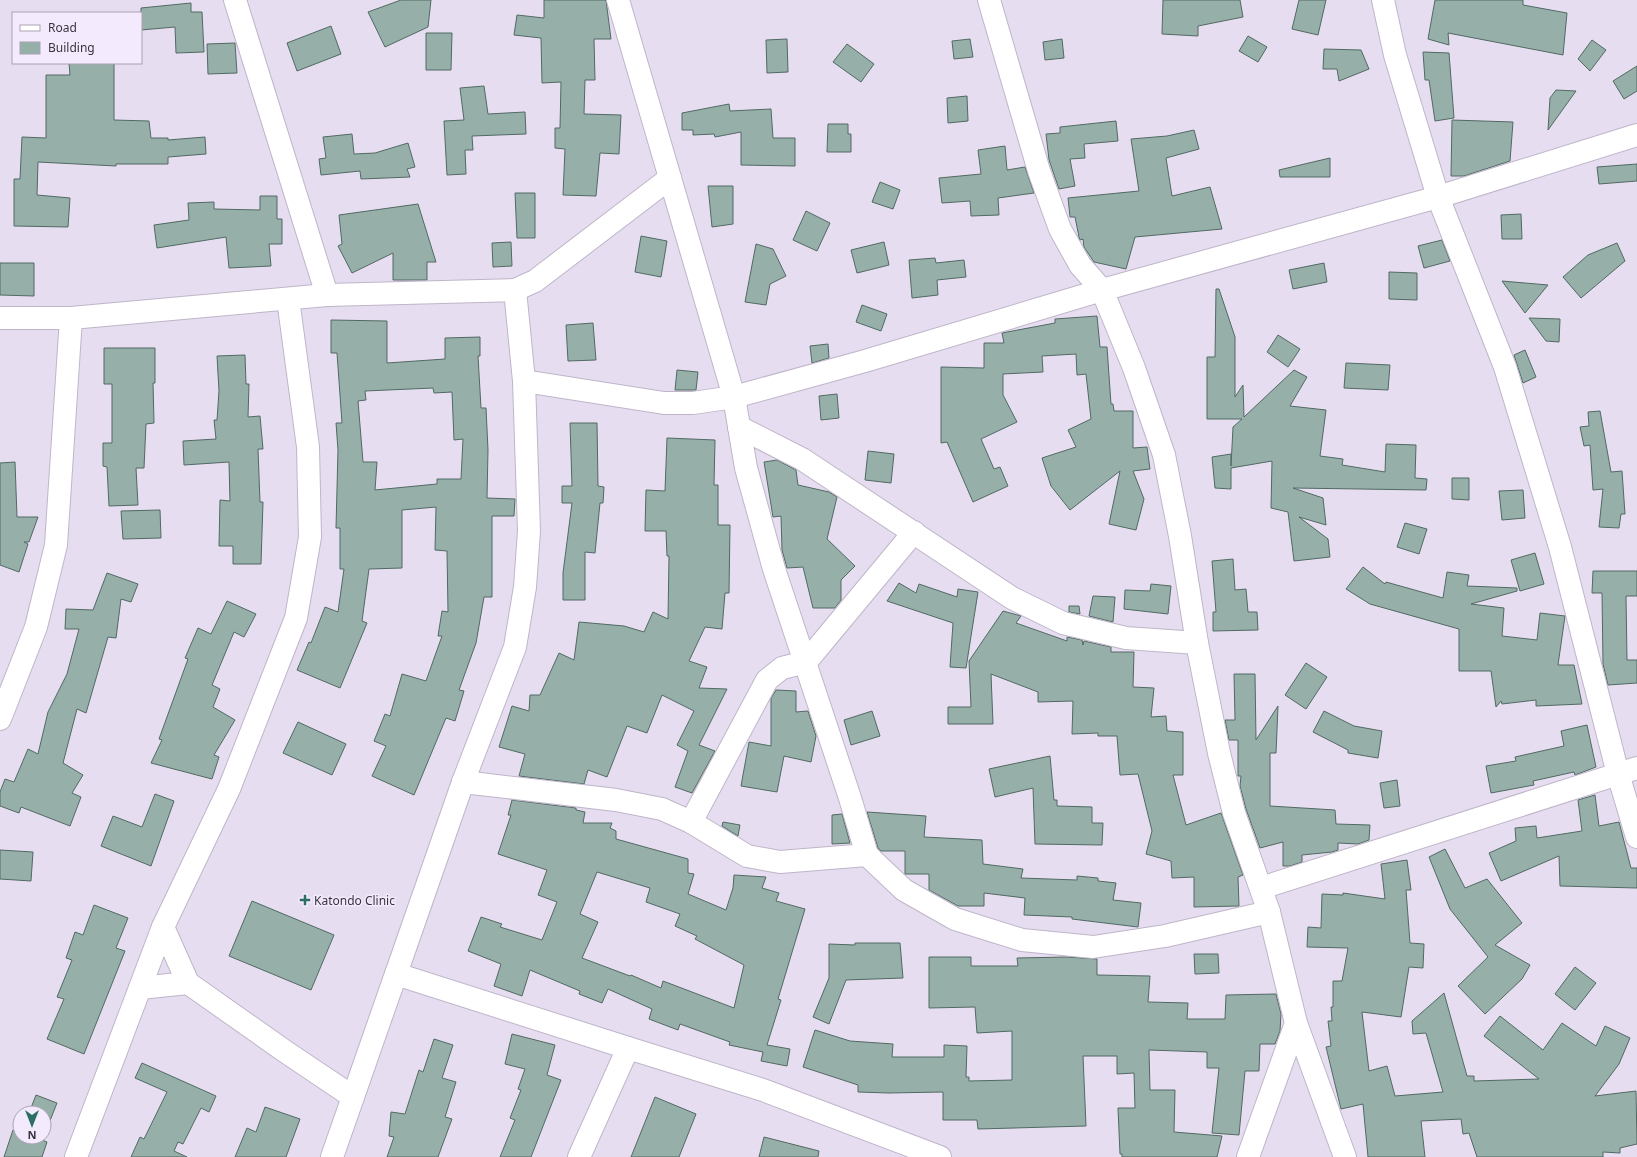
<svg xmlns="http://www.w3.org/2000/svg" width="1637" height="1157" viewBox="0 0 1637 1157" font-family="'Noto Sans',sans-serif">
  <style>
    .building { fill: #96b0a9; stroke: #516963; fill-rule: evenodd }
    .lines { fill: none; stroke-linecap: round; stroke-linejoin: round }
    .minor-casing { stroke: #bfb5c9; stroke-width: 24 }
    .minor { stroke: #fff; stroke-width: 22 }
    .poi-dot { fill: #2a6f62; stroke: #f4eafe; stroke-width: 1.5 }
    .labels { text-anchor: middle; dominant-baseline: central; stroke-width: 3; stroke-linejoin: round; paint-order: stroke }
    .poi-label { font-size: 12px; fill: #39353d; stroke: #f4eafe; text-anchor: start }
  </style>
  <rect width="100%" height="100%" fill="#e7ddf1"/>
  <g class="building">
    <polygon points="401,0 431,0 428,27 385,47 368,12"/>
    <polygon points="544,0 606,0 611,39 594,39 595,80 585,80 584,114 621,115 619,154 600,153 596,196 563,195 565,149 555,148 555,128 560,128 561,82 542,83 541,38 514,35 517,15 544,18"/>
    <polygon points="1163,0 1240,0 1243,17 1198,26 1198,36 1162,34"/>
    <polygon points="1299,0 1326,0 1318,35 1292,29"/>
    <polygon points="1435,0 1523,0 1523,5 1567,13 1563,55 1448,33 1449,45 1428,39"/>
    <polygon points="191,3 191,12 202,12 204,52 176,53 175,27 141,30 141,8"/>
    <polygon points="331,26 341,54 297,71 287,43"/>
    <polygon points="426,33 452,33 451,70 426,70"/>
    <polygon points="1248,36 1267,47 1258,62 1239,51"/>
    <polygon points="787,39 788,72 767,73 766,40"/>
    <polygon points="970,39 973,57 954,59 952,41"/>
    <polygon points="1062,39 1064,58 1045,60 1043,42"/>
    <polygon points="1592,40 1606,50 1590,71 1578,59"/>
    <polygon points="235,43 237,73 208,74 207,44"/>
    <polygon points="847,44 874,64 861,82 833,62"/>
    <polygon points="1324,49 1361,50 1369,69 1339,81 1337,69 1323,69"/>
    <polygon points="1423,52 1449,53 1454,118 1435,121 1429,80 1425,80"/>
    <polygon points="69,63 114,63 114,120 149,121 151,138 168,138 168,140 205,137 206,154 168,157 168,164 116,164 116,166 38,162 37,195 70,198 68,227 14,226 14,179 20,179 22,137 46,138 46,75 70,75"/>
    <polygon points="1637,66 1637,91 1624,99 1613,81"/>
    <polygon points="484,86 488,114 525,112 526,134 472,136 473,150 465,150 466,174 447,175 444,121 464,120 460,88"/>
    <polygon points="1556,90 1576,91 1548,130 1550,98"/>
    <polygon points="967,96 968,121 948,123 947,98"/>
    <polygon points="729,104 730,111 771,109 773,138 795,138 795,166 741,165 741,132 715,137 714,134 693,135 693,130 682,130 682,113"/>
    <polygon points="1452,120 1513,122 1510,161 1464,176 1451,176"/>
    <polygon points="1116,121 1118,141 1084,144 1085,158 1070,159 1075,186 1059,189 1049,160 1046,134 1060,133 1060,127"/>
    <polygon points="828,124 848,124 848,134 851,134 851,152 827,152"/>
    <polygon points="1194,130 1199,149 1166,158 1172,196 1210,187 1222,229 1135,237 1126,269 1094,262 1084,247 1083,239 1080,240 1079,237 1075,217 1070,217 1068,198 1139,191 1131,139 1167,136"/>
    <polygon points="352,134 354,154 375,153 408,143 415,167 407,169 410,177 361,179 360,171 321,175 319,159 326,158 323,137"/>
    <polygon points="1005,146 1007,170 1025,167 1034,193 998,198 999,215 971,216 970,201 942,203 939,178 981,174 978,150"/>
    <polygon points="1330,158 1330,177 1280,177 1279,170"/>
    <polygon points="1637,164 1637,181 1599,184 1597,167"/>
    <polygon points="880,182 900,190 893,209 872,202"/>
    <polygon points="708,186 733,186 733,224 712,227"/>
    <polygon points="515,193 535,193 535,238 517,238"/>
    <polygon points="260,196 277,196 277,219 282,219 282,244 269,244 271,266 229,268 226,237 157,248 154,225 189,220 188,203 214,202 214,209 260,210"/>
    <polygon points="418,204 436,262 427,262 427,280 393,280 393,253 352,273 338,246 342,244 339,215"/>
    <polygon points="806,211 830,223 817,251 793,240"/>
    <polygon points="1521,214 1522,239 1502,239 1501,215"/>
    <polygon points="641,236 667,241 661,277 635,272"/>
    <polygon points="1442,240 1450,261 1424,268 1418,246"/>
    <polygon points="511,242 512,266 493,267 492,243"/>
    <polygon points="884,242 889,265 857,273 851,250"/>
    <polygon points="1617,243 1625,261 1581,298 1563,277 1588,255"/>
    <polygon points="756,244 773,249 786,276 770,284 766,305 745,302"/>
    <polygon points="935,258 936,263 964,260 966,277 937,280 938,295 912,298 909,260"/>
    <polygon points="0,263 34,263 34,296 0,295"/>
    <polygon points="1324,263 1327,282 1293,289 1289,270"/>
    <polygon points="1389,272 1417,273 1417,300 1389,299"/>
    <polygon points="1502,281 1548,285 1525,313"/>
    <polygon points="1216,289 1219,289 1235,337 1235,397 1243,385 1244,417 1294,370 1307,377 1290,406 1326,410 1320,456 1343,459 1342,465 1385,472 1386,444 1416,445 1415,478 1427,479 1426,490 1293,488 1323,498 1326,525 1299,517 1328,539 1330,557 1294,561 1288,512 1271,508 1272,461 1231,468 1231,489 1215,488 1212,457 1231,454 1231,466 1233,427 1242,419 1207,419 1207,357 1215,357"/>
    <polygon points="862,305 887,314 881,331 856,322"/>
    <polygon points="1097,316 1100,347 1107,347 1111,404 1113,404 1114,411 1133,411 1133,448 1147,447 1150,469 1133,471 1144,499 1136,530 1109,524 1120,471 1070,510 1051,486 1042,458 1076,447 1068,430 1091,419 1086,374 1077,375 1076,354 1042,356 1043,372 1003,374 1003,395 1017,422 981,439 994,469 1000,467 1008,486 973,502 947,442 941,443 941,367 984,368 984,343 1004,343 1002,333 1055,323 1055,319"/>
    <polygon points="1529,318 1560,319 1559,342 1546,341"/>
    <path d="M331,320L387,321V363L445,359V338L480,337V356H478L481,408H486L488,450L487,498L515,499L514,516H492V597H484L476,643L459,690L464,691L455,721L446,718L414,795L372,776L386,746L374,741L385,714L390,716L402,674L426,681L442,636H438L442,611L448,612L447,551L435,550L436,507L402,510V568L369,569L362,621L367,623L340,688L297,670L309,642L311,643L325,607L338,612L344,569H340V528H336L338,450L336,423H342L337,353H331ZM433,388L434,393L452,392L454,440L463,439L461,479H437V484L375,490L377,462H363L358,401L366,400L365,391Z"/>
    <polygon points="593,323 596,360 568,361 566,325"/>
    <polygon points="1278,335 1300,349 1288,367 1267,352"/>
    <polygon points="828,344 829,358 812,363 810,346"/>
    <polygon points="104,348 155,348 155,383 153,383 154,423 146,424 144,468 136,468 138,505 109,506 107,467 103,466 103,443 112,443 112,384 104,384"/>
    <polygon points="1525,350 1536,377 1523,383 1514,355"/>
    <polygon points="245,355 246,384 249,384 248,417 260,416 263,449 258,449 260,502 263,502 261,564 233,564 233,546 219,546 220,500 230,501 229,462 184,465 183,441 216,439 214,420 217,420 219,391 217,356"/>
    <polygon points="1346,363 1390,365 1388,390 1344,388"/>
    <polygon points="677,370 698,372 696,390 675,390"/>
    <polygon points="837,394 839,418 821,420 819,396"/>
    <polygon points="1600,411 1611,472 1622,471 1625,514 1621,514 1619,528 1599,527 1603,489 1593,490 1590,445 1584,446 1580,427 1589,426 1588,412"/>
    <polygon points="570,423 597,423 598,486 604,487 603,503 600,503 595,553 585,552 585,600 563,600 563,573 572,503 562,503 562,486 572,486"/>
    <polygon points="667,438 715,440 714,485 718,485 718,525 730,525 729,593 725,593 722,629 705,627 689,661 707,667 699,688 727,689 699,745 715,751 692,793 675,787 688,751 677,745 694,711 662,695 647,733 627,726 607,777 588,770 584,784 519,776 525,754 499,747 512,706 529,711 530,695 540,695 559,653 574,660 579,622 624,626 644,632 653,612 668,619 669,556 667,556 666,531 645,531 646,490 665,491"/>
    <polygon points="868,451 894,454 891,483 865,480"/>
    <polygon points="777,460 796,470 798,485 829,492 837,497 827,539 855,566 841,580 841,600 835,608 813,608 803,567 787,568 782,550 781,516 773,517 764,462"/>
    <polygon points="15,462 17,517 38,517 29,542 24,542 28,544 19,572 0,565 0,463"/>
    <polygon points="1452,478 1469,478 1469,500 1452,499"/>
    <polygon points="1523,490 1525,518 1502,520 1499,491"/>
    <polygon points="160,510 161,538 123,539 121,511"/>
    <polygon points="1405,523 1427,529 1419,554 1397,547"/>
    <polygon points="1535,553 1544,584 1520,591 1511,560"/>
    <polygon points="1233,559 1235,590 1246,589 1248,612 1257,612 1258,630 1213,631 1213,612 1216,612 1212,561"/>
    <polygon points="1363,567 1385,584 1386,582 1443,598 1447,572 1469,575 1467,586 1517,588 1517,591 1471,604 1504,608 1502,636 1537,640 1540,613 1565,616 1558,665 1574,665 1582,704 1536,706 1536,700 1502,704 1501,701 1496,707 1491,671 1459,671 1459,629 1370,604 1346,589"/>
    <polygon points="1593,571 1637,571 1637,596 1626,596 1627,660 1637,660 1637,683 1608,685 1603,664 1602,593 1592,593"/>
    <polygon points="107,573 138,584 131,602 121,599 116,638 108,637 86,713 77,709 63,763 83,775 72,793 81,797 70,826 21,807 19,813 0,806 0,792 5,779 14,782 28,749 38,754 48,712 67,674 79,629 65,629 66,609 93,610"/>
    <polygon points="899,583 916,593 919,584 957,597 958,589 978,592 966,668 950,667 953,623 887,601"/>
    <polygon points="1151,584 1171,586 1168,614 1124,609 1125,590 1150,591"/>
    <polygon points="1093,596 1115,597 1113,622 1089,616"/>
    <polygon points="227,601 256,614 244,637 234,632 212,685 220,689 213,707 235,720 214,755 219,757 212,779 151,763 162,740 159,739 188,659 185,658 198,628 211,634"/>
    <polygon points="1069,606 1079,606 1080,614 1069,612"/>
    <polygon points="1003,611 1021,616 1016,623 1067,641 1067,637 1082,640 1083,645 1084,641 1111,647 1111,652 1134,652 1133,687 1154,688 1151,717 1166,716 1167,731 1183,732 1183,775 1173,775 1186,825 1221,813 1243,875 1238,877 1239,906 1194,907 1194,877 1172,878 1171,861 1146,854 1152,831 1138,774 1120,775 1117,736 1098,736 1098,733 1072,734 1073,701 1038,702 1038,692 991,674 993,724 948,724 948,707 971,707 969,661"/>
    <polygon points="1306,663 1327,677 1306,709 1285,695"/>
    <polygon points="1234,674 1255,674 1256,740 1278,706 1276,753 1270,753 1270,806 1335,810 1336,824 1370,825 1369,840 1358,844 1338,843 1338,850 1332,852 1302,855 1302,862 1290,866 1283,866 1283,842 1260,848 1246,809 1240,786 1241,776 1238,776 1238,740 1229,740 1225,720 1235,720"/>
    <polygon points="776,690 796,691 796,712 808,711 816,736 811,762 784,756 777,792 741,786 749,742 771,746 771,698"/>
    <polygon points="872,711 880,736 851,745 844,720"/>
    <polygon points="1324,711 1354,726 1382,731 1378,758 1348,753 1348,750 1313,732"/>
    <polygon points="298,722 346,744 332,775 283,753"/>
    <polygon points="1587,725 1596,767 1575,775 1574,772 1533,781 1534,785 1491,793 1486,766 1516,761 1515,757 1564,746 1561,731"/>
    <polygon points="1050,756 1054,800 1057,800 1057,806 1092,807 1092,823 1103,823 1102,845 1035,844 1033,788 995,797 989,769"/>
    <polygon points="1397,780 1400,806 1384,808 1380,783"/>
    <polygon points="155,794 174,801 151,866 101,846 113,816 142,827"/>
    <polygon points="1595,795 1599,826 1619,822 1631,868 1637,868 1637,888 1560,886 1559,856 1501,881 1489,853 1516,841 1515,828 1536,826 1537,838 1582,831 1578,800"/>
    <path d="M512,800L576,808V810L585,812L583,823H612L610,828L616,831V839L688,859V873L694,874L688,894L726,910L733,888L734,875L766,877L762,888L779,893L776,901L805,909L778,999L781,1000L767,1045L790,1049L787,1066L761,1061L763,1052L729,1045L730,1042L680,1024L678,1030L649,1019L652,1009L608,989L602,1003L579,994L580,991L530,970L522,996L494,986L501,964L468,951L481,917L502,924L500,927L542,940L557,902L538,895L547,870L498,854L511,815H508ZM597,872L650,888L646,902L680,914L675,926L697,936L695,939L744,965L734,1008L663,981L661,988L631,975L630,976L582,958L598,922L580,914Z"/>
    <polygon points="867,812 926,816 924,837 982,840 983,864 1023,869 1021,878 1077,880 1077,876 1098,878 1098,881 1116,883 1113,900 1141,903 1138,927 1072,919 1072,917 1024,915 1025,898 984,893 984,906 958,906 929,890 929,874 905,874 905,851 881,851 878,848"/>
    <polygon points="842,814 850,843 832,844 832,815"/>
    <polygon points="723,822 740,825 738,836 722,826"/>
    <polygon points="1445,849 1465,888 1487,879 1522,923 1495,945 1530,965 1522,979 1485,1014 1458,986 1488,957 1450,909 1429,857"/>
    <polygon points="0,850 33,852 31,881 0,879"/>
    <polygon points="1407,860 1411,890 1406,890 1410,943 1424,944 1423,968 1409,967 1401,1017 1362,1012 1369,1071 1387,1066 1395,1096 1443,1092 1426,1033 1413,1034 1412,1021 1444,993 1467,1076 1474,1076 1474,1081 1539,1079 1484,1036 1500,1016 1543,1050 1562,1023 1596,1046 1605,1026 1630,1038 1619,1064 1595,1096 1636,1091 1637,1144 1620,1148 1620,1153 1603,1152 1603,1157 1477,1157 1469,1133 1463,1134 1461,1119 1421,1121 1425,1157 1368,1157 1363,1104 1341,1109 1326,1047 1331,1046 1328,1021 1332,1021 1331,1007 1333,1007 1333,981 1342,981 1348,948 1307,947 1308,927 1321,928 1322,894 1343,895 1343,893 1385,899 1381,864"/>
    <polygon points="252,901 334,935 311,990 229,956"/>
    <polygon points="94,905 128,918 116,948 125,951 84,1054 47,1039 64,999 57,997 72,960 66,958 75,932 83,935"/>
    <polygon points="855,943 900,943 903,978 846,980 829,1024 813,1017 829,978 829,944 855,945"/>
    <polygon points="1194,954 1218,954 1219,973 1195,974"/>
    <polygon points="929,957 971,957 971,966 1018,966 1017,958 1066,957 1097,959 1097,975 1150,976 1148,1002 1188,1003 1187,1019 1225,1019 1226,995 1276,994 1281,1014 1280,1031 1275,1044 1260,1044 1259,1071 1245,1071 1239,1135 1212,1133 1219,1068 1207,1068 1207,1052 1149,1050 1150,1090 1175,1090 1174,1132 1222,1136 1217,1157 1122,1157 1122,1154 1120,1154 1118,1108 1135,1108 1134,1073 1117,1074 1117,1056 1083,1056 1086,1126 978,1129 977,1120 943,1120 943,1092 889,1093 858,1092 858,1085 803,1067 815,1030 850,1041 893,1044 892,1057 944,1057 944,1045 967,1046 966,1077 969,1077 969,1081 1012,1080 1012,1031 977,1033 975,1007 929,1008"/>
    <polygon points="1575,967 1596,983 1575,1010 1555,994"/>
    <polygon points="512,1034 555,1045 547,1075 561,1080 531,1157 500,1157 515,1120 510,1118 521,1090 518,1089 525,1069 505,1064"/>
    <polygon points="434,1039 453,1045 442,1078 456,1082 445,1117 452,1119 438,1157 387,1157 394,1137 389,1136 391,1112 405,1114 419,1070 423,1072"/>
    <polygon points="142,1063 216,1096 209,1112 201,1108 183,1144 178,1142 174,1151 187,1157 131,1157 140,1137 144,1139 167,1092 135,1078"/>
    <polygon points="36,1095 57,1103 44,1136 44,1113 29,1113"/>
    <polygon points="655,1097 696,1114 679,1157 631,1157"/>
    <polygon points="265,1107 300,1119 286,1157 235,1157 247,1128 256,1132"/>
    <polygon points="13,1130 20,1132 20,1137 44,1137 42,1140 47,1142 42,1157 4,1157"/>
    <polygon points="764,1137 819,1151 818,1157 759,1157"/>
  </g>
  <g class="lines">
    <g class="minor-casing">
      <g id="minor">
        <polyline points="235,0 327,295"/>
        <polyline points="618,0 734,397 746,468 774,569 850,798 867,855 904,890 955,919 1022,940 1093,947 1165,936 1269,912"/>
        <polyline points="989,0 1039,171 1060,229 1080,265 1102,290 1134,368 1164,455 1180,536 1197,643 1219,753 1234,813 1269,912 1296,1023 1345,1157"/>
        <polyline points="1383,0 1395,55 1438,197 1505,367 1560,547 1618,774 1637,837"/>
        <polyline points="515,290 535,281 670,178"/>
        <polyline points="0,318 71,318"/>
        <polyline points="524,381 664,403 693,403 734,397 865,361 1102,290 1438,197 1637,135"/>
        <polyline points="739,427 802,459 1012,598 1063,623 1126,638 1197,643"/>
        <polyline points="0,719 36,627 56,545 71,318 327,295 515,290 524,381 529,531 525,587 515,647 463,782 396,974 628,1048 579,1157"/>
        <polyline points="463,782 616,800 662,809 691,822 747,856 780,862 867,855"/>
        <polyline points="691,822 767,680 782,668 806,662 914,532"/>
        <polyline points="1261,888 1637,768"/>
        <polyline points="163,927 229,789 296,618 310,537 308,447 288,299"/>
        <polyline points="140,988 188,983"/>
        <polyline points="628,1048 763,1090 940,1157"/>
        <polyline points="76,1157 163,927 188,983 286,1052 353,1097"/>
        <polyline points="332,1157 396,974"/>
        <polyline points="1248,1157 1296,1023"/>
      </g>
    </g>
    <use href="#minor" class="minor"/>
  </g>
  <path class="poi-dot" d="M303 894h4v4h4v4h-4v4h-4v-4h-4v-4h4z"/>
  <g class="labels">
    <g class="poi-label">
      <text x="314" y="900">Katondo Clinic</text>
    </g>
  </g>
  <rect x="12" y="12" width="130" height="52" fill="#f4eafe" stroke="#a9a2b1"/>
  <rect x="20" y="25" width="20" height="6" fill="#ffffff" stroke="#a9a2b1"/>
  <text x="48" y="32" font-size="12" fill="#39353d">Road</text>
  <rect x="20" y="42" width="20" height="12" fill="#96b0a9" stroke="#a9a2b1"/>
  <text x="48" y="52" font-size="12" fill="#39353d">Building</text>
  <g transform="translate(32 1125) rotate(180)"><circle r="19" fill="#f4eafe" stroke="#a9a2b1"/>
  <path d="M0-3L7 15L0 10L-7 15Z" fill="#2a6f62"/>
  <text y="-6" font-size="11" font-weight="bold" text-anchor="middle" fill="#39353d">N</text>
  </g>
</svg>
